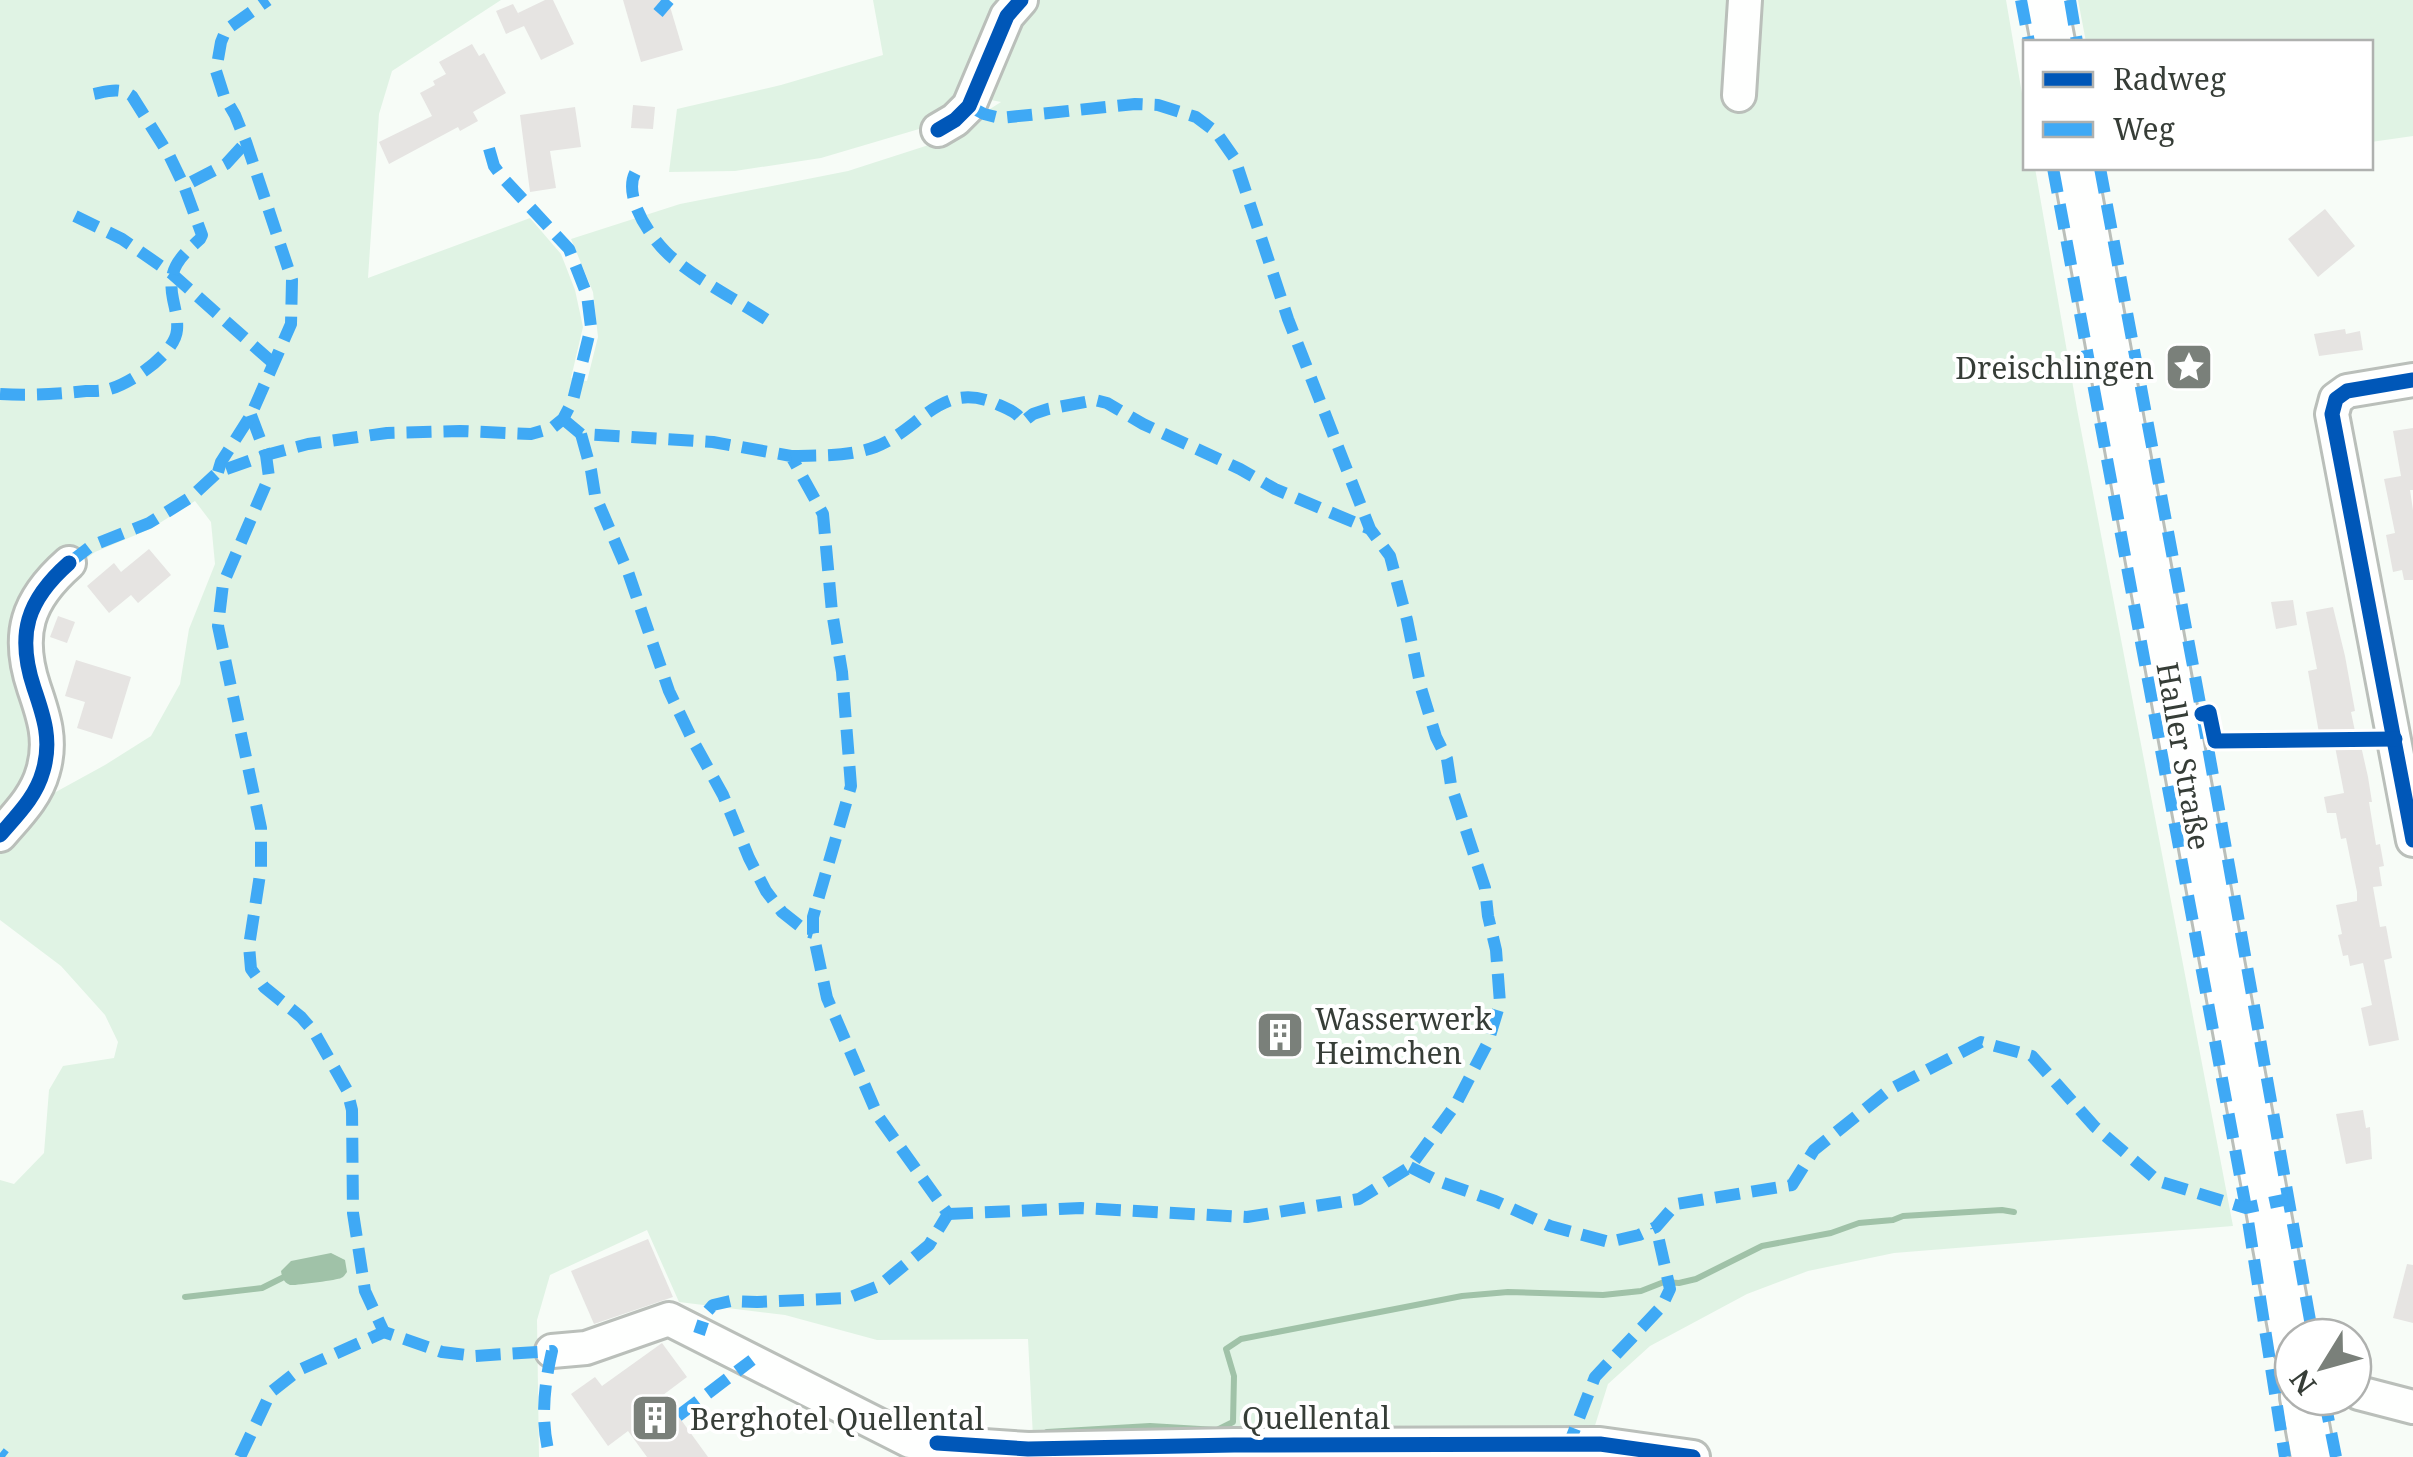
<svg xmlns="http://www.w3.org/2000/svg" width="2413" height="1457" viewBox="0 0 2413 1457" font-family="'Noto Serif',serif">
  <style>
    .green { fill: #e0f3e4; fill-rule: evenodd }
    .water { fill: #a0c2a8 }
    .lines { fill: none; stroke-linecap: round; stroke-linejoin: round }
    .stream { stroke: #a0c2a8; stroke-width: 6 }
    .building { fill: #e6e4e2 }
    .minor-casing { stroke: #babfba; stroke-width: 38 }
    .major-casing { stroke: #babfba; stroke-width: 48 }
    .path { stroke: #e2e4e3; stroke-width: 4; stroke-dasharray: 8 8; stroke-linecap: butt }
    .minor { stroke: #fefffe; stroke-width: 32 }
    .major { stroke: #fefffe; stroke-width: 42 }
    .quiet { stroke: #3fa9f5; stroke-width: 12; stroke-dasharray: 25 12; stroke-linecap: butt }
    .cycleway-casing { stroke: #fff; stroke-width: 21 }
    .cycleway { stroke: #0057b8; stroke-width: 15 }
    .labels { text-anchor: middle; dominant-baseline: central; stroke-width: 8; stroke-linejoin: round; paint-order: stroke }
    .poi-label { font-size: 30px; fill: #363d37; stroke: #fff; text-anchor: start }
    .street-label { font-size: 30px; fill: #363d37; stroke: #fff }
  </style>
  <rect width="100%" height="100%" fill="#f7fcf7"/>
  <g class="green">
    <path d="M0,0H501L392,71L379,114L368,278L530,218L561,254L575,290L583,327L571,378L587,381L598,337L593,292L571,239L680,204L848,171L938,142L1001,102L986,99L1014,18L1035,0H2006L2025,111L2026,168H2035L2077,409L2233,1226L1894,1253L1808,1271L1747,1294L1650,1346L1608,1384L1592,1435L1034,1457L1028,1339L877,1340L785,1315L679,1302L647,1230L550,1275L537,1320L539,1457H0V1180L14,1184L44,1153L49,1090L63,1066L114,1058L118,1042L105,1015L61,966L0,920ZM195,501L211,522L215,564L189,629L180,684L151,736L105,765L43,799L38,612L64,576L95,552L150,529Z"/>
    <polygon points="873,0 998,0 956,104 936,124 821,158 735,171 669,172 677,109 781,85 883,55"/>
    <polygon points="2078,0 2413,0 2413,136 2371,142 2370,42 2086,42"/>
  </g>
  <path class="water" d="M331,1253L345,1260L347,1272C345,1274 344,1277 341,1278C338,1280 292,1286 290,1285C283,1282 282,1277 281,1271L291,1261Z"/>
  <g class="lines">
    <g class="stream">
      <polyline points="185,1297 262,1288 282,1278"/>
      <polyline points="1047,1432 1150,1426 1217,1430 1233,1422 1234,1376 1226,1349 1241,1339 1462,1296 1508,1292 1603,1295 1641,1291 1664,1282 1679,1283 1696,1279 1762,1246 1831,1233 1859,1223 1893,1220 1903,1216 2002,1210 2014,1212"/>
    </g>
  </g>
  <g class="building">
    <polygon points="545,0 553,0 574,44 541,60 524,26 506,34 496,11 513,4 520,17 518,13"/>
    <polygon points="623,0 668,0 683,50 641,62"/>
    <polygon points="472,44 479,56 484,53 506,93 473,112 478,121 460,131 458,127 389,164 379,142 432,116 420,93 435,85 433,81 446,74 439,62"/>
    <polygon points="633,105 655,107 653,129 631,128"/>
    <polygon points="575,107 581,147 550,151 556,188 530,192 520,115"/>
    <polygon points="2325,209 2355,246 2318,277 2288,239"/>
    <polygon points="2345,329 2346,334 2360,331 2363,350 2319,356 2314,334"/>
    <polygon points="2413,428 2413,490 2410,490 2413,510 2413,580 2404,580 2402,570 2393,572 2386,535 2395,533 2384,479 2401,476 2393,431"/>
    <polygon points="149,549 171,575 138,603 131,595 109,613 87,586 114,563 121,572"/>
    <polygon points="2293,600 2297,625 2276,629 2271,602"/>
    <polygon points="2333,607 2345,656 2355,711 2351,712 2358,746 2361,746 2368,777 2372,802 2369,802 2376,845 2380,844 2384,866 2379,867 2382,886 2373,887 2380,927 2386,926 2392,958 2384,960 2399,1040 2369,1046 2361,1008 2372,1005 2363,963 2350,966 2348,955 2343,956 2338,935 2342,934 2336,905 2357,901 2357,892 2346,838 2341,839 2336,813 2327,813 2324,797 2344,793 2332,731 2319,733 2308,671 2317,669 2306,612"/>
    <polygon points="58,616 75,622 67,643 50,637"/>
    <polygon points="76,660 131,677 112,739 77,728 85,702 65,696"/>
    <polygon points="2363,1110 2366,1128 2370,1127 2372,1159 2346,1164 2336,1114"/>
    <polygon points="648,1239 673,1297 594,1324 571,1271"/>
    <polygon points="2407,1264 2413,1265 2413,1323 2393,1318"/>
    <polygon points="662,1343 687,1377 663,1395 708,1457 647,1457 628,1431 608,1446 571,1394 595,1377 602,1386"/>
  </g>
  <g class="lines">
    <g class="minor-casing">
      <g id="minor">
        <polyline points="1739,95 1745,0"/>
        <polyline points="938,130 955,120 969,106 1007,16 1021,0"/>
        <polyline points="2413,380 2347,391 2336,399 2332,414 2413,840"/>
        <path d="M0,835C17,815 36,797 43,771C52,741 44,717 34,688C16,634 27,600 69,563"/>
        <polyline points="552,1351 586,1348 669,1319 910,1441 1028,1449 1234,1445 1600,1444 1693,1457"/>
        <polyline points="2359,1393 2413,1407"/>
      </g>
    </g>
    <g class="major-casing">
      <g id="major">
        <polyline points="2045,0 2053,42"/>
        <polyline points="2075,168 2293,1344"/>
        <polyline points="2302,1397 2313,1457"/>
      </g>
    </g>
    <polyline class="path" points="2215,740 2365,739"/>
    <use href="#minor" class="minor"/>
    <use href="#major" class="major"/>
    <g class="quiet">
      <polyline points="2021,0 2029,42"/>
      <polyline points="2070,0 2077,42"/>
      <polyline points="658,13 669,0"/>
      <path d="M94,94C108,91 120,87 132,96L169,155L184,186"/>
      <polyline points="2053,168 2246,1208 2285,1457"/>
      <polyline points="2100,168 2202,714 2313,1337"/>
      <path d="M635,173C622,199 655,245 675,260C703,283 737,300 767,320"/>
      <polyline points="75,216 122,239 171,273 273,363"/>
      <path d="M0,394C29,396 57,394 86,391C93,391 103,391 110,389C131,383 175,354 177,330C178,319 175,309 173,299C167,269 179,258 200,239L202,235L184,186L226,164L246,142"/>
      <polyline points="251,415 266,455 269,477 223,584 218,626 261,828 261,868 249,946 251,969 264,987 301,1017 314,1032 347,1090 352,1110 353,1213 365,1291 384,1332"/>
      <polyline points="563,419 581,434 713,442 791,456 823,514 832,612 842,672 851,786 813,917 813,933 827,998 878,1116 948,1214 929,1245 879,1286 848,1298 757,1302 731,1301 713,1305 706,1313 699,1334"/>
      <polyline points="581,434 591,470 595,495 628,572 669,691 692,739 723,795 749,858 766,891 782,912 806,931 813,933"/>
      <path d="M791,456C820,455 848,457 875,447C922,429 941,378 999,405C1010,410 1017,412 1023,422L1033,414L1048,409L1095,400L1107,403L1143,424L1240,469L1275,489L1370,529"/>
      <polyline points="218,472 221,462 251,415 291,324 292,280 246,142 235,115 224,96 216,71 221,42 226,30 268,0"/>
      <polyline points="69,563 91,546 149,523 191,497 218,472 266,455 308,444 387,433 460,431 531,434 552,428 563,419 573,400 591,327 587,295 569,249 502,177 494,166 488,145"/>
      <polyline points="1410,1167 1438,1181 1495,1201 1550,1226 1609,1242 1639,1235 1656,1227 1676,1204 1792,1185 1814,1150 1889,1090 1981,1042 2032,1056 2095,1127 2158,1181 2246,1208 2288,1199"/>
      <polyline points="948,1214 1081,1208 1247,1217 1359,1199 1410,1167 1456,1104 1488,1042 1500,1003 1496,950 1488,916 1485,888 1451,785 1447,759 1436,737 1421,688 1407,620 1390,556 1370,529 1288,319 1235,159 1216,132 1196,117 1158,105 1135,104 1000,118 984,114 969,106"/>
      <polyline points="2324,1397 2336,1457"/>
      <polyline points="678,1416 752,1360"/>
      <polyline points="1563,1450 1569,1444 1595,1377 1662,1306 1670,1289 1656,1227"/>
      <polyline points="0,1453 5,1457"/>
      <path d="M240,1457L271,1392L299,1370L384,1332L442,1352L475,1356L552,1351C544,1386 540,1422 550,1457"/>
    </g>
    <g class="cycleway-casing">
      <g id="cycleway">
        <polyline points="938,130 955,120 969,106 1007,16 1021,0"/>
        <polyline points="2413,380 2347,391 2336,399 2332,414 2413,840"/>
        <polyline points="2202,714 2209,712 2215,741 2395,739"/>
        <path d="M0,835C17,815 36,797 43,771C52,741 44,717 34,688C16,634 27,600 69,563"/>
        <polyline points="937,1443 1028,1449 1234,1445 1600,1444 1693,1457"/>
      </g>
    </g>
    <use href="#cycleway" class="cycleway"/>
  </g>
  <defs>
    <g id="sight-square" transform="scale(2.5)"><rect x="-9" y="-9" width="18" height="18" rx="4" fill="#7a807a" stroke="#fff"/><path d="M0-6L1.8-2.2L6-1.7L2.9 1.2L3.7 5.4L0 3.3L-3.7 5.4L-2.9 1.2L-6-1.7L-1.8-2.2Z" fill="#fff"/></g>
    <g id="building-square" transform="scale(2.5)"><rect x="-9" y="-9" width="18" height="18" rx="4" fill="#7a807a" stroke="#fff"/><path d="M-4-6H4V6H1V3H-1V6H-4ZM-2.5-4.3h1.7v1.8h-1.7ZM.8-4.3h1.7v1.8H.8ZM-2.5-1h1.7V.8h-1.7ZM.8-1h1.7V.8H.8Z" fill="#fff"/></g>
  </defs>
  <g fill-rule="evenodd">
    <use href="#sight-square" x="2189" y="367"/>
    <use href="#building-square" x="1280" y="1035"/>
    <use href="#building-square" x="655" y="1418"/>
  </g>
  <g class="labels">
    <g class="poi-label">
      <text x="2154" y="367" text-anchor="end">Dreischlingen</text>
      <text x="1315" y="1018">Wasserwerk<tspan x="1315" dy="34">Heimchen</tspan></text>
      <text x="690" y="1418">Berghotel Quellental</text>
    </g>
    <g class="street-label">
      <text transform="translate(2184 756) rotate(80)">Haller Straße</text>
      <text x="1316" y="1417">Quellental</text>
    </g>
  </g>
  <rect x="2023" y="40" width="350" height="130" fill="#ffffff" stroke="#afb1af" stroke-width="2.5"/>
  <rect x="2043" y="72" width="50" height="15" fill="#0057b8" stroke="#afb1af" stroke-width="2.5"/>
  <text x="2113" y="90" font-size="30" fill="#363d37">Radweg</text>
  <rect x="2043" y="122" width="50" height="15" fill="#3fa9f5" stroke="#afb1af" stroke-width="2.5"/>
  <text x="2113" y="140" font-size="30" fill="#363d37">Weg</text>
  <g transform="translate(2323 1367) rotate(233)"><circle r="48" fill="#ffffff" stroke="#afb1af" stroke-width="2.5"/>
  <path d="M0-8L18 38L0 25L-18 38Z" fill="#7a807a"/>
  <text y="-15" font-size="28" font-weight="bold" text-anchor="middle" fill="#363d37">N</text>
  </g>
</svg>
